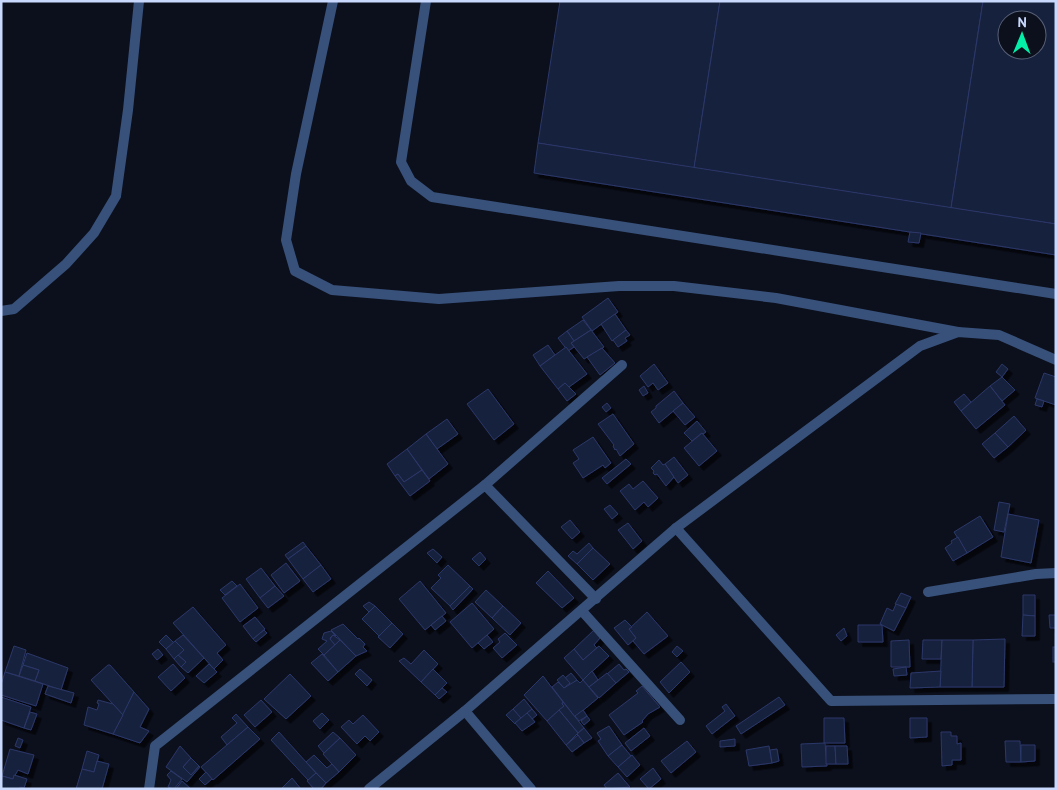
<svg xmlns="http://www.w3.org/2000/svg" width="1057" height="790" viewBox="0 0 1057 790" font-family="'PT Sans',sans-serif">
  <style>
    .building { fill: #19203e; stroke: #2b3869; fill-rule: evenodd; filter: url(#shadow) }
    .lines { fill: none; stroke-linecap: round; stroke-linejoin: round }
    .service { stroke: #38517b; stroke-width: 10 }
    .minor { stroke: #38517b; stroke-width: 10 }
  </style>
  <defs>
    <filter id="shadow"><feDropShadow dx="4.5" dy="4.5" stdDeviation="0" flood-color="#0009"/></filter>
  </defs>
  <rect width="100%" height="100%" fill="#0c101d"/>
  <g class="building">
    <polygon points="560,1 720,1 694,168 538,143"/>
    <polygon points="720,1 983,1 951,208 694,168"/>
    <path d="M983,1H1056V224L951,208ZM1007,20H1037V50H1007Z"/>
    <polygon points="538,143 1056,224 1056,255 534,173"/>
    <polygon points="910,232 921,233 919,243 908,242"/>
    <polygon points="608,298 618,312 592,331 582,317"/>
    <polygon points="615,314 626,330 612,341 601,324"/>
    <polygon points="583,320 591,330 574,341 567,331"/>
    <polygon points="591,330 604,347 584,359 571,343"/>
    <polygon points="626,330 630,335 625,338 627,341 618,347 613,340"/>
    <polygon points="567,331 574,341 571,343 574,347 568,351 558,338"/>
    <polygon points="548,345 555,355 540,366 533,355"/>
    <polygon points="566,347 587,374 569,387 565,383 558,389 540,366"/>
    <polygon points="602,348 615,363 600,375 587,357"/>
    <polygon points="654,364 668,383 658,390 653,383 648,387 640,376"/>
    <polygon points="1002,364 1008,369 1002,377 996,372"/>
    <polygon points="1044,373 1056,377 1056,405 1035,398"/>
    <polygon points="1002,377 1015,390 1002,401 990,386"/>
    <polygon points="565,383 576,394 567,401 558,389"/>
    <polygon points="644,386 648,393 643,396 639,390"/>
    <polygon points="990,386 1005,405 976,429 961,411"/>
    <polygon points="488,389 514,424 494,440 467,404"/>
    <polygon points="674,391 683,403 659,423 651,412 656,408 656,406"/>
    <polygon points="964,394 971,402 961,411 954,402"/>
    <polygon points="1037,399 1044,401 1042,407 1035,405"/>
    <polygon points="607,403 611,408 606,412 602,407"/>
    <polygon points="683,403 695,417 685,425 673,411"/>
    <polygon points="613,414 634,444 620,456 616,449 615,450 613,446 614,445 598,424"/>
    <polygon points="1014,416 1026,430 1008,447 995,433"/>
    <polygon points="447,419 458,434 437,449 426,434"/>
    <polygon points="697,421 706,432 703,434 702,433 692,441 684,433"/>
    <polygon points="702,433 717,451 699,466 684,448"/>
    <polygon points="995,433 1008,447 994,458 982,444"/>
    <polygon points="426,434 448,464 429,479 407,449"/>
    <polygon points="593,437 611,463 605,468 603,465 583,478 573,463 579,459 573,450"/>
    <polygon points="407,449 422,470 404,482 398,474 395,476 387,464"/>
    <polygon points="674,457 688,475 678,483 665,464"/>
    <polygon points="626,459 631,464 607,484 602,478"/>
    <polygon points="659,460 663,465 665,464 674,477 666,486 657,474 655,475 653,473 654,471 651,468"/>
    <polygon points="422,470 430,481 410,496 395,476 398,474 404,482"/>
    <polygon points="643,481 658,498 648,507 644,502 635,510 620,491 629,484 633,489"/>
    <polygon points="999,502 1010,504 1004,532 994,530"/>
    <polygon points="610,505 618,514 612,519 604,509"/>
    <polygon points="1008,514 1039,520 1031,563 1001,557"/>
    <polygon points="980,516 993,537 967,553 954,532"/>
    <polygon points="570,520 580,532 572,539 561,527"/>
    <polygon points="628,523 642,541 633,549 618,530"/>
    <polygon points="958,537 967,553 953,561 945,548 952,543 951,541"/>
    <polygon points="303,542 306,546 288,559 285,555"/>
    <polygon points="589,543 593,548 577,564 568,556 573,551 577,554"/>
    <polygon points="306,546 321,565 303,579 288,559"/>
    <polygon points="593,548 610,564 593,580 577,564"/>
    <polygon points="433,549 442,557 437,563 427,553"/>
    <polygon points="480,552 486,559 479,566 472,559"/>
    <polygon points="286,563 300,581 284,593 271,575"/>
    <polygon points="321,565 331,579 313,592 303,579"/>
    <polygon points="448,565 470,586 450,606 431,588 441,578 438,575"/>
    <polygon points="261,568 275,586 260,598 246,579"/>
    <polygon points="548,571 574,598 562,608 536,583"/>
    <polygon points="232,581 237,586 225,595 220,590"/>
    <polygon points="420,581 446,613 425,630 399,599"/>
    <polygon points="240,584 258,608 240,622 222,598"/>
    <polygon points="275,586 284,596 268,608 260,598"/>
    <polygon points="470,586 473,589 453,610 450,606"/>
    <polygon points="486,590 503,606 492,618 475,602"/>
    <polygon points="901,593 911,597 906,608 895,604"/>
    <polygon points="1023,595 1035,595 1035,616 1023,615"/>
    <polygon points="369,602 375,606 369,612 363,606"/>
    <polygon points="472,603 494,629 472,648 450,622"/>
    <polygon points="896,604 906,608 894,631 880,624 887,608 893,611"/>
    <polygon points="375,606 392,623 379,636 362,619"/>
    <polygon points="503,606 521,623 510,635 492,618"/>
    <polygon points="193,607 226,645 217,653 223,660 214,669 173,623"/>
    <polygon points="647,612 668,636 644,654 633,641 636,638 629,629"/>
    <polygon points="1023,615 1035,616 1035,636 1022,636"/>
    <polygon points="1049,615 1056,615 1056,628 1050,628"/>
    <polygon points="442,616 446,621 435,630 431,625"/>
    <polygon points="255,617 265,629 253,639 243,626"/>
    <polygon points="625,620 632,627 629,629 636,638 628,645 614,628"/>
    <polygon points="392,623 403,634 390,648 378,637"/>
    <polygon points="343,624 358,639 359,638 365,644 363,647 367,651 356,656 331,630"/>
    <polygon points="858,625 882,625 883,642 858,642"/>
    <polygon points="844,628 847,636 841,641 836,635"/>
    <polygon points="264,630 267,633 256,642 253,639"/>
    <polygon points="594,630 600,638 594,645 597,648 583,660 574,649"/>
    <polygon points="331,631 336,636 333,635 330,638 335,645 324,655 318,649 327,641 322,639 324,633"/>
    <polygon points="505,633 517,645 502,658 493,648 500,642 498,639"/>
    <polygon points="166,635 174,643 166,649 159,642"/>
    <polygon points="183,635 204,658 188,673 181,667 186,662 178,655 184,650 175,641"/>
    <polygon points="333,635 340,640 335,645 330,639"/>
    <polygon points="487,635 493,642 484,649 478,643"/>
    <polygon points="1005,639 1004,687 972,687 973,640"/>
    <polygon points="340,640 356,656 338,672 324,655"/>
    <polygon points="909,640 910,667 891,667 891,641"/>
    <polygon points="923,640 942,640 941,659 922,659"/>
    <polygon points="942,640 973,640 972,687 940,687"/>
    <polygon points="175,641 184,650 174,659 166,649"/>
    <polygon points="14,646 26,650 19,676 5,672"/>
    <polygon points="599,646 609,656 583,680 564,658 574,649 583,660"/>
    <polygon points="677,646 683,651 677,657 672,652"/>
    <rect x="1053" y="647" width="3" height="15"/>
    <polygon points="158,649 163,655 157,660 152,654"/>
    <polygon points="424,650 438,664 421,682 399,661 404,658 411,664"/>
    <polygon points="27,653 68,668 61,690 35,681 39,670 23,665"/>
    <polygon points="322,654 338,672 328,681 311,663"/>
    <polygon points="178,655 186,662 181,667 174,659"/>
    <polygon points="681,662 690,672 669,693 660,682"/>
    <polygon points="173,664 185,678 171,691 158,677"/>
    <polygon points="209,664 217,672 204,683 196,676"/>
    <polygon points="619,664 624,670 626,669 629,672 616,683 607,674"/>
    <polygon points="23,665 39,670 35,681 19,676"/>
    <polygon points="108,665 110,665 134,692 123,715 91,680"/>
    <polygon points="906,667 907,675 894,676 893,669"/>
    <polygon points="360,669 372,680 367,686 355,674"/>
    <polygon points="433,669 447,683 435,695 421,682"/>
    <polygon points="592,671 598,680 589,687 583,680"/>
    <polygon points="941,671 940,687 910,688 911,673"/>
    <polygon points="5,672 43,684 36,706 1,695 1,685"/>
    <polygon points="571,673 577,680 571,685 565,678"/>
    <polygon points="607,673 616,683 599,698 589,687"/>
    <polygon points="290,674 311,696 286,719 264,699"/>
    <polygon points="563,675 570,683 564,688 557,680"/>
    <polygon points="543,676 563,702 562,704 564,706 547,721 524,695"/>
    <polygon points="577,680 580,683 583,680 598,698 575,717 552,687 558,682 564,688"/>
    <polygon points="48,686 74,693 71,703 45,694"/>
    <polygon points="642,686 660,707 648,714 642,721 643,722 624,735 609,715 638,693 636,691"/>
    <polygon points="442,688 447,692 439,699 435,695"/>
    <polygon points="134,692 149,709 140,727 149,731 140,743 113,734"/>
    <polygon points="1,697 31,707 24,728 1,720"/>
    <polygon points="779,697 785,705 741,734 736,726"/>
    <polygon points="524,699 532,709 521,719 513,709"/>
    <polygon points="98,700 113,704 123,715 113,734 84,725 88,707 97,710 99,704 97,703"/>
    <polygon points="261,700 272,712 255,727 244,715"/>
    <polygon points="563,702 584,728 578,733 559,710 564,706 562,704"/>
    <polygon points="726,704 735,716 712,734 706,726 725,711 722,707"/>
    <polygon points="513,709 521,718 515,724 506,715"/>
    <polygon points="532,709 537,715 532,719 527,713"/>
    <polygon points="559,710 578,733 566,745 547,721"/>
    <polygon points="583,710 587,716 579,721 575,716"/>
    <polygon points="30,712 37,714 31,730 24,728"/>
    <polygon points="322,713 329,720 320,729 313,721"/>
    <polygon points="527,713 535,722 522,731 515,723"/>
    <polygon points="236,714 248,727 227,745 221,737 237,723 232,718"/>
    <polygon points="363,715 379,732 370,741 365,736 357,744 341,727 349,720 353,724"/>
    <polygon points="587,716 590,720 584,725 581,721"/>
    <polygon points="824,718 844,718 845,743 824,743"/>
    <polygon points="910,718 927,718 927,737 910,738"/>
    <polygon points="609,726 622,745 608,756 598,741 601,739 597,733"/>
    <polygon points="248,727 260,739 213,780 201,767"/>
    <polygon points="584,728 592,738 584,743 577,734"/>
    <polygon points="644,728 650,736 631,751 625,743"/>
    <polygon points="279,732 316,773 308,780 271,740"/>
    <polygon points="333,732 340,738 324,753 318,746"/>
    <polygon points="941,732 951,732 951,736 957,736 957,744 961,743 961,760 952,760 952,765 942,766"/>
    <polygon points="578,735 584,743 572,752 566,745"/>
    <polygon points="18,738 23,740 20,748 15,746"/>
    <polygon points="340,738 356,755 339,772 323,754"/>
    <polygon points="735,739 735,746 720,747 720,741"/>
    <polygon points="687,741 696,752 671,773 661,761"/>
    <polygon points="1005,741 1020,741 1021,762 1006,762"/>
    <polygon points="825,743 827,766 802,767 801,744"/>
    <polygon points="622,745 631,756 618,767 608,756"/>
    <polygon points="1021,745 1035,745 1035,761 1021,762"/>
    <polygon points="180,746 191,758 183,767 191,775 199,766 200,767 187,782 166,767"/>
    <polygon points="769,746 772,763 749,766 746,750"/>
    <polygon points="826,746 835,746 836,764 826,764"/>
    <polygon points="835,746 847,746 848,764 836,764"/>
    <polygon points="10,749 34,755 28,774 18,770 13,779 2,776"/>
    <polygon points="777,749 779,761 772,763 770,750"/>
    <polygon points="87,751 99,755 94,772 82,769"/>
    <polygon points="314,755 327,768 332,764 339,772 326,783 306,762"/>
    <polygon points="632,755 640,765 627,777 618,767"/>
    <polygon points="191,758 199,766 191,775 183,767"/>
    <polygon points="97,761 109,764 102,789 76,789 82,769 94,772"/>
    <polygon points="653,768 661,779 649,789 640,779"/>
    <polygon points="171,771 182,779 174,789 168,787 171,780 167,775"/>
    <polygon points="206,772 212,779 205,785 199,779"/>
    <polygon points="316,773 326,783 321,789 314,789 307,781"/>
    <polygon points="618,773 630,787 607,789 604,785"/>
    <polygon points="14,775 27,779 24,788 20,787 20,789 1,789 2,776 13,779"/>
    <polygon points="292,778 301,789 281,789"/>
    <polygon points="182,781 191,789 176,789"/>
  </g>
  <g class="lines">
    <g class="service">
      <polyline points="333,1 296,174 286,240 295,271 332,290 439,299 619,286 674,286 776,298 958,332"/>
      <polyline points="426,1 401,162 411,181 432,197 1056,294"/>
      <polyline points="1,311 14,309 66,264 94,233 116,196 128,110 139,1"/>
      <polyline points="465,711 531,789"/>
    </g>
    <g class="minor">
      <polyline points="485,485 622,365"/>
      <polyline points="676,528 831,701 1056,699"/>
      <polyline points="928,592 1036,574 1056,573"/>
      <polyline points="582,611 680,720"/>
      <polyline points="149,789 155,746 485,485 596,599"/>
      <polyline points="369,789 465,711 676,528 920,346 958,332 999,335 1056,360"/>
    </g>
  </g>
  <rect width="1057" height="790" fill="none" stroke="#c9d9fe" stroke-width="5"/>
  <g transform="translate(1022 35) rotate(1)"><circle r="24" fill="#0c101d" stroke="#586077"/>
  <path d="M0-4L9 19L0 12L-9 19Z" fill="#05eea7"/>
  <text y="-8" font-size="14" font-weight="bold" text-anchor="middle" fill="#c9d9fe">N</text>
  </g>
</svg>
